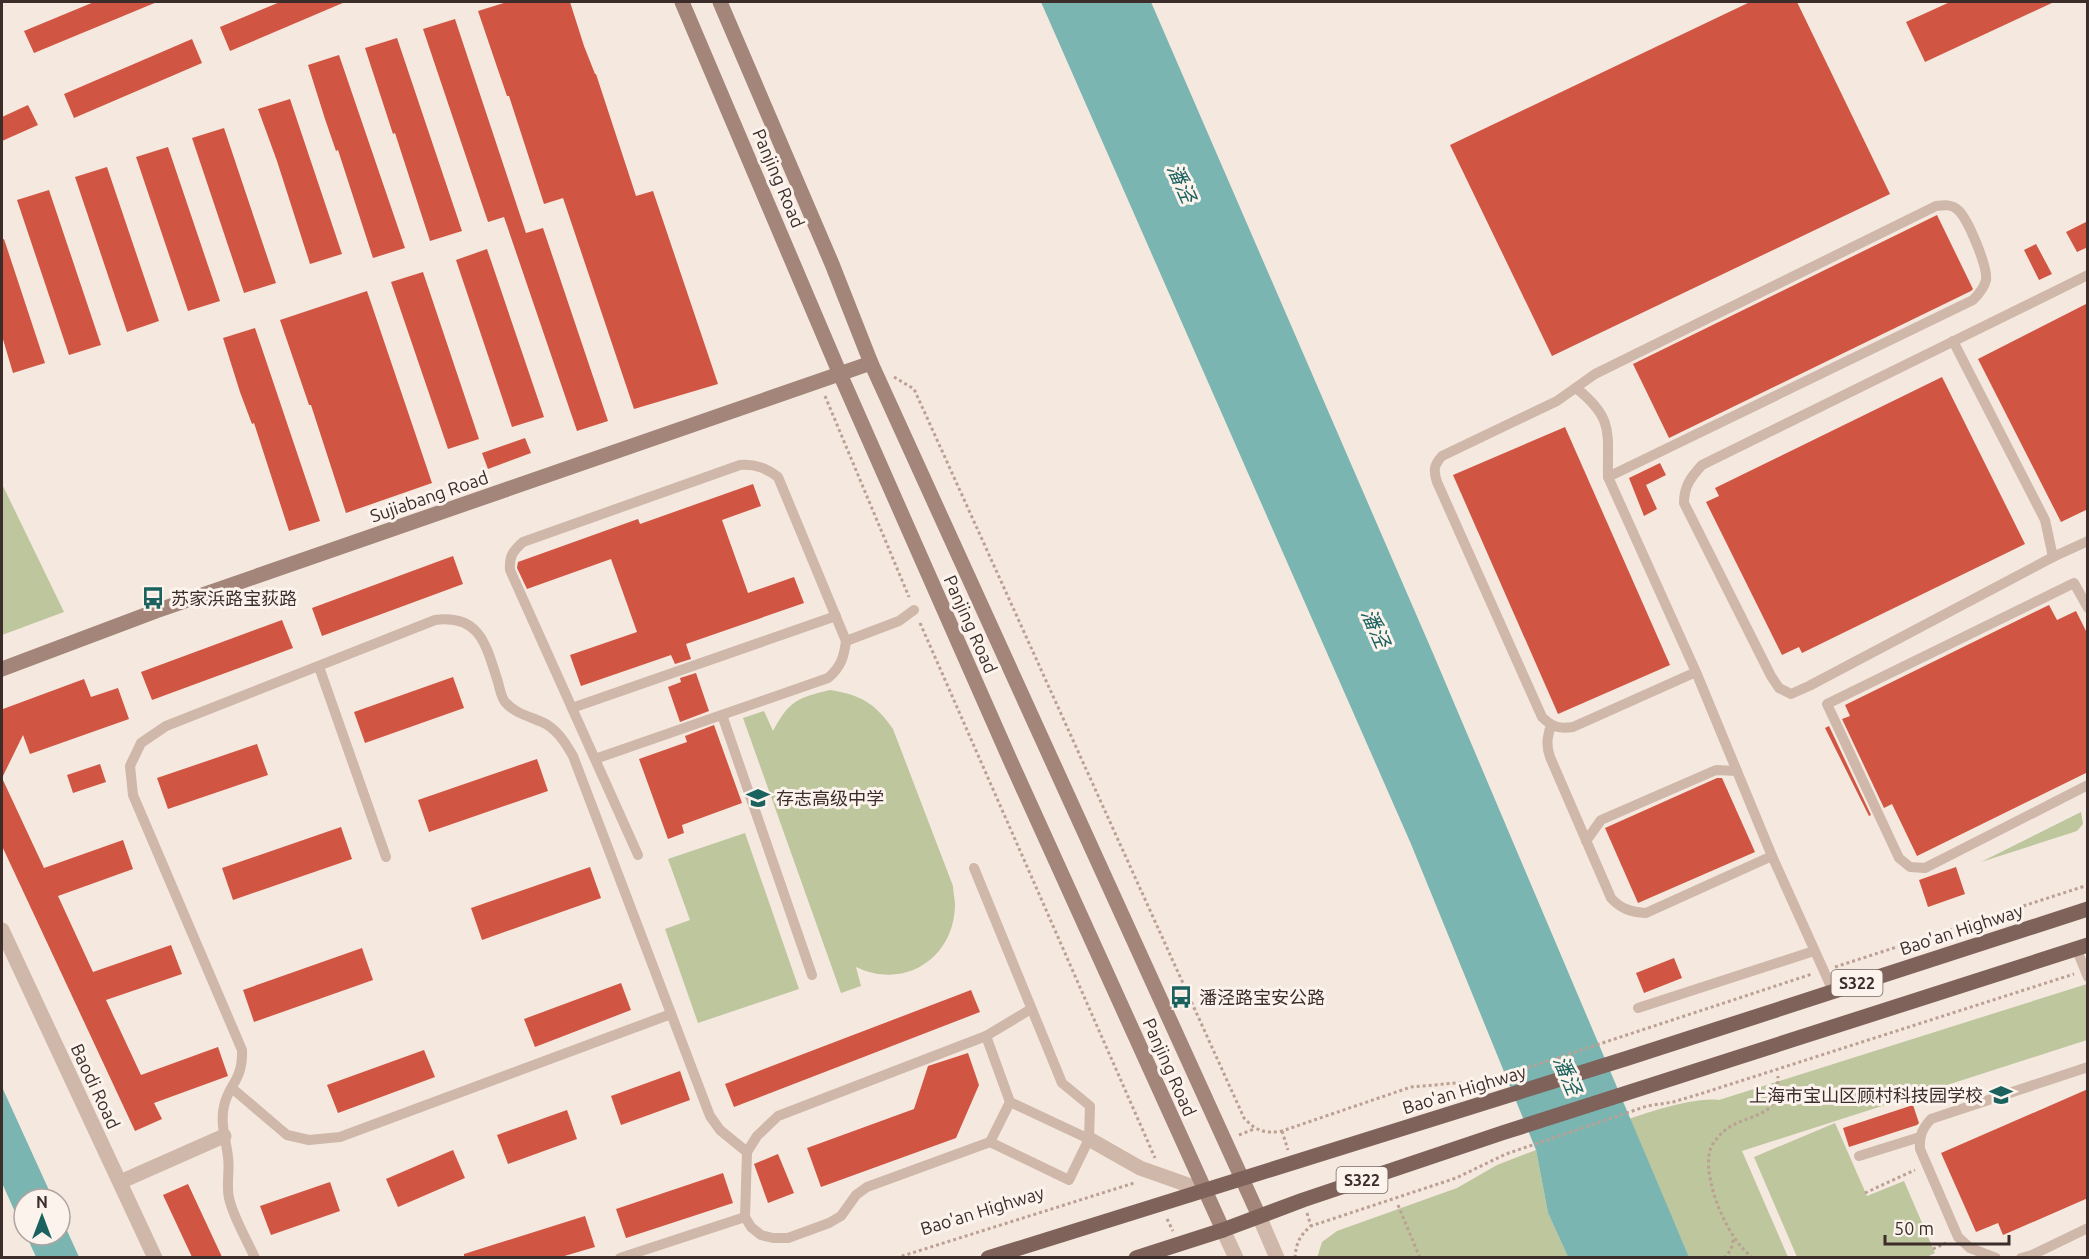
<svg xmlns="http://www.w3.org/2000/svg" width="2089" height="1259" viewBox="0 0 2089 1259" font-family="Ubuntu,'Noto Sans SC',sans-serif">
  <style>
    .green { fill: #bdc69d }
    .water { fill: #7bb5b2 }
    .building { fill: #d05542 }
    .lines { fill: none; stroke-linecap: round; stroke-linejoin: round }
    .path { stroke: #bba093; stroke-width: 3; stroke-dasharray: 3 3; stroke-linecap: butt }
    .lane { stroke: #cfb7a9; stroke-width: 10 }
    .street { stroke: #cfb7a9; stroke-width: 15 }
    .secondary { stroke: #a3857a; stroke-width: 15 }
    .primary { stroke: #7f625a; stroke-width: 15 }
    .labels { text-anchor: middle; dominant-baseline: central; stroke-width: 6; stroke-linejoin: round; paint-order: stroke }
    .shield { fill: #fcf3ed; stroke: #766864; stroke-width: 1.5 }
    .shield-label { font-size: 16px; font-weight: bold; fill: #3c2d2a }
    .street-label { font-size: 18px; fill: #3c2d2a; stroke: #fcf3ed }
    .poi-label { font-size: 18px; fill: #3c2d2a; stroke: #fcf3ed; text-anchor: start }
    .water-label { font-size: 20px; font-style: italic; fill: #1b625f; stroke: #fcf3ed }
  </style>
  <rect width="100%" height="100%" fill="#f5e8df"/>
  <g class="green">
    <polygon points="2,484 64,612 2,635"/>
    <path d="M830,690C861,695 875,703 893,729L953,886C953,892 955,899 955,905C954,959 904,990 856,967L861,986L841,993L743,718L764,711L773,731C789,701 797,698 830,690Z"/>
    <polygon points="2081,812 2083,824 2077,831 1981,862"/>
    <polygon points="745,833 799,989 698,1023 665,929 690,920 668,859"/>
    <path d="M2087,984V1040L1742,1151L1788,1257H1689L1629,1119C1652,1111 1696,1097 1719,1100Z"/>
    <polygon points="1835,1123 1867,1196 1904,1181 1935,1253 1925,1258 1797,1257 1754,1157"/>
    <polygon points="1536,1150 1548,1213 1568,1257 1317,1258 1322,1242 1337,1231 1457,1188 1497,1165"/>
  </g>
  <g class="water">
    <polygon points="1041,2 1151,2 1432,651 1689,1257 1568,1257 1548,1213 1536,1150 1411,844"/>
    <polygon points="2,1087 53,1199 24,1199 24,1232 2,1183"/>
    <polygon points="60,1215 79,1257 36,1257 26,1235 60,1235"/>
  </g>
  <g class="building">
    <polygon points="94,2 157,2 34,53 24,31"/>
    <polygon points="280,2 345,2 230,51 220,27"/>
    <polygon points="507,2 570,2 584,46 595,74 596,74 636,196 653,191 718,384 634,409 563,198 544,204 509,96 507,96 496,64 478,11"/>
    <polygon points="1750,2 1797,2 1890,194 1552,356 1450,145"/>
    <polygon points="1950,2 2054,2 1925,62 1906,22"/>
    <polygon points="455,19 526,233 543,228 608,421 577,431 504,217 488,222 423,29"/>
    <polygon points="397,38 462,231 430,241 395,133 393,134 365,48"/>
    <polygon points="192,39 202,63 74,118 64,94"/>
    <polygon points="339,55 405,248 373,258 338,150 336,151 325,119 308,65"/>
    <polygon points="290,99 342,254 310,264 277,161 258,109"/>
    <polygon points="28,105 38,125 2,141 2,117"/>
    <polygon points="224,128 276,283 244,293 192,138"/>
    <polygon points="168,147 220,301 188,311 136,157"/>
    <polygon points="107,167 159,321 127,332 75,177"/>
    <polygon points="49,190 101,345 69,355 17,200"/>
    <polygon points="1937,215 1973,289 1971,291 1669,438 1633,364"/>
    <polygon points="2088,221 2088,247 2077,252 2066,232"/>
    <polygon points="4,239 45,363 13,373 2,336 2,240"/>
    <polygon points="2036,244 2052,274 2039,280 2024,250"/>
    <polygon points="487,249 544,417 512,427 456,260"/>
    <polygon points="423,272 479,439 448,449 391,282"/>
    <polygon points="367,291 432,483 346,513 311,405 309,405 280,320"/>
    <polygon points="2088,303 2088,509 2061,522 1978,359"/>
    <polygon points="255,328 320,521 289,531 254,423 252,424 240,392 223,338"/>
    <polygon points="1942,377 2025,544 1802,653 1799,647 1782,655 1706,502 1719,496 1715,488"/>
    <polygon points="1565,427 1670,665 1558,714 1453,475"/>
    <polygon points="525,438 531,453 488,469 482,453"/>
    <polygon points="1660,463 1666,475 1646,485 1657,509 1644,516 1629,478"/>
    <polygon points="753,484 761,506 722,520 748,593 794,577 804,603 686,644 691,659 675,664 671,655 581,686 570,655 637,632 611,559 527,589 517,568 518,562 638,519 640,524"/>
    <polygon points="453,556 463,584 322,636 312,608"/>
    <polygon points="2049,605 2057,620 2076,611 2088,635 2088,772 1917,856 1892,804 1884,808 1842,719 1850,716 1845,705"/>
    <polygon points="282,620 293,648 152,700 141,672"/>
    <polygon points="696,673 709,711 680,722 668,687 681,682 680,678"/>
    <polygon points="453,677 464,708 365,743 354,712"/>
    <polygon points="84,679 91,697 118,688 129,719 30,754 23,735 2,778 44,868 123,840 133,869 58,896 93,972 171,945 182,974 106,1000 141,1075 218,1047 228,1076 154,1103 162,1119 135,1131 2,846 2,714 3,709"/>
    <polygon points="714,725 742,803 682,825 684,833 668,839 639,759 687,742 685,736"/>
    <polygon points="1829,726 1871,815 1869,816 1825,728"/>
    <polygon points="257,744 268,775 168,809 157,778"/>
    <polygon points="537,759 548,791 429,832 418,800"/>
    <polygon points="100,764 106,782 73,793 67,775"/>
    <polygon points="1717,778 1722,778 1755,852 1638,903 1605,828"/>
    <polygon points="341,827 352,859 233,900 222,868"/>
    <polygon points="590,867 601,898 482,940 471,908"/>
    <polygon points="1956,867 1965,894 1928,907 1919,880"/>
    <polygon points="362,948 373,980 254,1022 243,990"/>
    <polygon points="1674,958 1682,978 1644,993 1636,973"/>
    <polygon points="621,983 631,1010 535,1047 524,1019"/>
    <polygon points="971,990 980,1012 734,1107 725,1084"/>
    <polygon points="424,1050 435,1077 338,1113 327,1085"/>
    <polygon points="968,1053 979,1085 956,1138 821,1187 807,1148 914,1109 928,1066"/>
    <polygon points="680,1071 690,1100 621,1125 611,1096"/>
    <polygon points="2088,1089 2088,1198 2003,1235 1998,1223 1976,1232 1941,1153"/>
    <polygon points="1913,1105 1919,1123 1917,1125 1849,1147 1843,1128"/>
    <polygon points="567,1110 577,1139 508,1164 497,1135"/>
    <polygon points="453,1150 465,1178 398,1207 386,1179"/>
    <polygon points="778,1154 794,1193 768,1203 754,1164"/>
    <polygon points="723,1173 733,1203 626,1238 616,1209"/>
    <polygon points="330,1182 340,1211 271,1235 260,1206"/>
    <polygon points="188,1184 222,1257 192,1257 163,1195"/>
    <polygon points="585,1216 595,1247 561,1257 464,1257 464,1254"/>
  </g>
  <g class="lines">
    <g class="path">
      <path d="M894,377L914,389L1244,1118C1256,1131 1265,1134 1282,1131L1411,1087L1490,1080L1812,974"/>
      <polyline points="825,396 909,597"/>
      <polyline points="920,623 1155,1158"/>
      <polyline points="1835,967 2088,885"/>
      <polyline points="1282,1131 1288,1150"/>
      <polyline points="1239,1135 1254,1129"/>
      <polyline points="1865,1193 1915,1170"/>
      <polyline points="1398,1205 1420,1258"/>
      <polyline points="1307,1213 1311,1226"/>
      <polyline points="1167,1219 1173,1231"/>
      <polyline points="1933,1249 1946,1243"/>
      <polyline points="896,1258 1134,1183"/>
      <path d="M1295,1258C1296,1243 1300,1235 1311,1226L1456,1178L1506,1154L1647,1106L1673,1102L1703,1093L2074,974"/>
      <polyline points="1724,1258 1731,1250 1734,1237"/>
      <path d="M1753,1258C1728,1240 1705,1185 1709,1155C1710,1147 1715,1140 1720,1135C1733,1120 1753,1120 1768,1109C1771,1106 1774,1102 1777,1099L1778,1076"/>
    </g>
    <g class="lane">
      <path d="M2088,275L1702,465C1691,477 1684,486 1684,503L1771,676L1779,688L1791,694L1809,686L2053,557L2088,541"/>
      <polyline points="1953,341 2045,520 2053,557"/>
      <path d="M1576,388C1615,419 1607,433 1608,477"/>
      <polyline points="2088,608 2074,583 1827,704 1899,858 1910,867 1925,868 2088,785"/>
      <polyline points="846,641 899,621 914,610"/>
      <polyline points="319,667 386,857"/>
      <path d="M1696,672L1573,727C1559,729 1552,727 1542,717L1437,482C1433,470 1434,465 1442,456L1557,401L1595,374L1936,206C1944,205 1952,204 1958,210C1968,219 1988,267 1986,280C1984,288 1979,294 1973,300L1608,477L1696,672L1772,856L1833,991"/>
      <polyline points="572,708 836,616"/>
      <polyline points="722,715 812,975"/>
      <path d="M1551,725C1547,738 1546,745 1550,757L1611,898C1621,909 1631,912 1646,913L1772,856"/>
      <path d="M595,759L828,678C841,667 844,657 846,641L778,477C766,468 756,464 740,465L523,542C513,551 509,556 510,570L638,855"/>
      <polyline points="1586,841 1601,820 1716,770 1737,771"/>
      <polyline points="974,868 1062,1083 1090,1106 1089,1139"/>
      <polyline points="2076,948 2088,977"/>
      <polyline points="1638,1008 1814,951"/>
      <polyline points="986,1036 1010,1102 1089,1139 1069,1180 990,1142 1010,1102"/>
      <polyline points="233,1089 287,1135 309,1140 340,1137 671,1014"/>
      <polyline points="990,1142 867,1187 856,1195 841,1216 829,1223 788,1238 773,1238 761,1235 751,1227 745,1217 747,1152 757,1136 778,1116 986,1036 1031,1009"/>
      <polyline points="1859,1156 1920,1137"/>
      <path d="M255,1258C247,1240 233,1217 229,1198C226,1184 230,1170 228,1157C226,1139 220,1124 224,1106C229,1083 243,1081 242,1050L133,795L130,766L141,743L166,726L435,620C481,614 486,646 498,682C500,689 501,698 506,703C517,715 533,717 546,724C559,732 566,744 573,756L710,1116L720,1130L747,1152"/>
      <polyline points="620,1258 745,1217"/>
      <path d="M1996,1258L1970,1248L1958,1237L1920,1149C1919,1136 1922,1129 1931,1119L2088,1067"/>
      <polyline points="2021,1258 2032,1255 2088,1228"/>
    </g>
    <g class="street">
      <polyline points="2,930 155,1258"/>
      <polyline points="1089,1139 1140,1168 1205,1191"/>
      <polyline points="120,1182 224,1136"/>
      <polyline points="1259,1216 1277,1258"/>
      <polyline points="1223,1230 1236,1258"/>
    </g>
    <g class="secondary">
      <polyline points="682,2 840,374 1011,762 1223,1230"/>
      <polyline points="720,2 832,264 871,363 1259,1216"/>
      <polyline points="2,669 156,611 871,363"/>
    </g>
    <g class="primary">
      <polyline points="988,1258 1628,1058 2088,909"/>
      <polyline points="1136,1258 1223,1230 1303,1200 1502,1133 2088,945"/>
    </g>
  </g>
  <defs>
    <g id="bus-bare" transform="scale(1.8)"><path d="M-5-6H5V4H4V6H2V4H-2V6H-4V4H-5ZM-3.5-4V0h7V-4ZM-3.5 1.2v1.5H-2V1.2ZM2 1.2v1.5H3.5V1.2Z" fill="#1b625f" stroke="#fcf3ed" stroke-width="2.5" paint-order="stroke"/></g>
    <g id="school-bare" transform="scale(1.8)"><path d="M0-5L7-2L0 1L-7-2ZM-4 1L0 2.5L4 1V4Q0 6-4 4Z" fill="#1b625f" stroke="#fcf3ed" stroke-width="2.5" paint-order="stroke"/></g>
  </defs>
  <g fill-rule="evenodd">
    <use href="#bus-bare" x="153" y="598"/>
    <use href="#school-bare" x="758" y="798"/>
    <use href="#bus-bare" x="1181" y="997"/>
    <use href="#school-bare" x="2001" y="1095"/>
  </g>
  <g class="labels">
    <g class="shield">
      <rect x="1831.5" y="970" width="51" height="26" rx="4.5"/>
      <rect x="1336.5" y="1167" width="51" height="26" rx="4.5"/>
    </g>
    <g class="shield-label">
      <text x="1857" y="983">S322</text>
      <text x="1362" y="1180">S322</text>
    </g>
    <g class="street-label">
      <text transform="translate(779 178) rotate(67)">Panjing Road</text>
      <text transform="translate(429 496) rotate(-19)">Sujiabang Road</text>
      <text transform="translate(971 624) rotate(66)">Panjing Road</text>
      <text transform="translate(1961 929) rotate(-18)">Bao'an Highway</text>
      <text transform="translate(1170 1067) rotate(66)">Panjing Road</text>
      <text transform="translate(96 1086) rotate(65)">Baodi Road</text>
      <text transform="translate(1464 1089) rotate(-17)">Bao'an Highway</text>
      <text transform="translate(982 1210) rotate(-17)">Bao'an Highway</text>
    </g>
    <g class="poi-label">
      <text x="171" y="598">苏家浜路宝荻路</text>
      <text x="776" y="798">存志高级中学</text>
      <text x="1199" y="997">潘泾路宝安公路</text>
      <text x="1983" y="1095" text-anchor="end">上海市宝山区顾村科技园学校</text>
    </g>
    <g class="water-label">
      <text transform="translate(1182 183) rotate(66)">潘泾</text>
      <text transform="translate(1376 628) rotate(66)">潘泾</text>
      <text transform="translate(1568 1075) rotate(67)">潘泾</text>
    </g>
  </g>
  <rect width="2089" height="1259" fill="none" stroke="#3c2d2a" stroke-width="6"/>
  <g transform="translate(42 1217)"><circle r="28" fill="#fcf3ed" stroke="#afa49f" stroke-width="1.5"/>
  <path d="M0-4.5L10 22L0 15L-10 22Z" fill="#1b625f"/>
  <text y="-9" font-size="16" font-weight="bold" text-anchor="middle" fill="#3c2d2a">N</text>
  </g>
  <path d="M1885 1235v9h124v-9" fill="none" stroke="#3c2d2a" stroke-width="3"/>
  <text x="1894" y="1235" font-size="18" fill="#3c2d2a" stroke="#fcf3ed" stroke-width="4.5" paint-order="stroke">50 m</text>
</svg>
